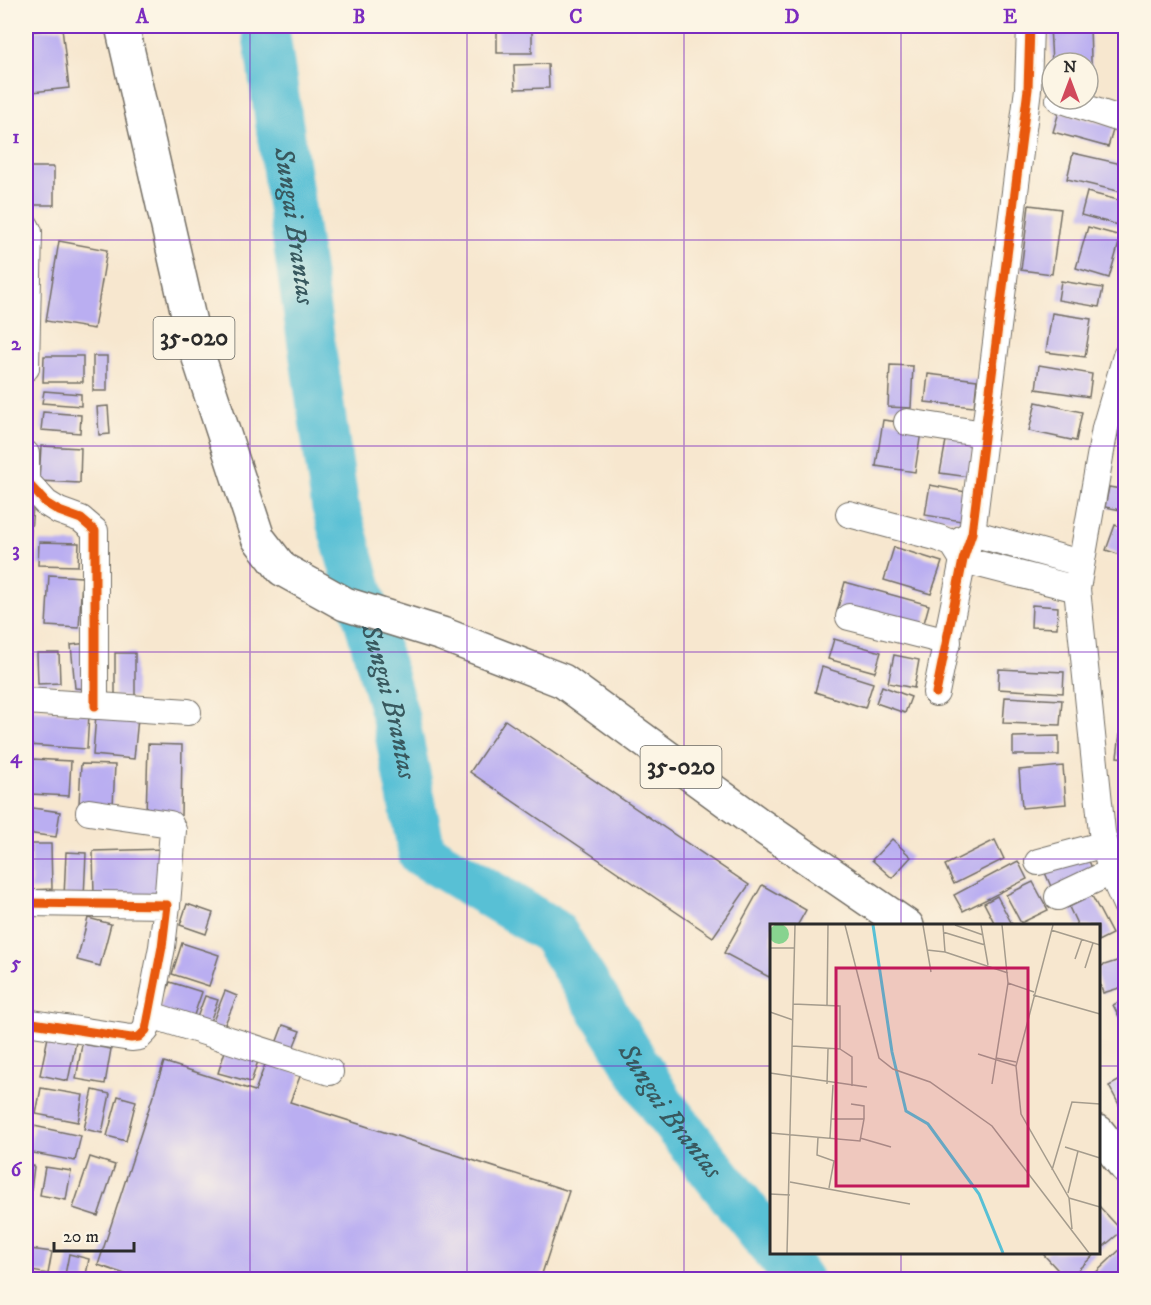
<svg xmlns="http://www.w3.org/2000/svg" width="1151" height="1305" viewBox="0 0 1151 1305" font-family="'IM FELL DW Pica',serif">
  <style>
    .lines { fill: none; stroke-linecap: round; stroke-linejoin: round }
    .river { stroke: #58c0d5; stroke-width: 48 }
    .building { fill: #baaef1 }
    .street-casing { stroke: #726d64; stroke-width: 28 }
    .primary-casing { stroke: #726d64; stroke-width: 36 }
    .street { stroke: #fff; stroke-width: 26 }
    .primary { stroke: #fff; stroke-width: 33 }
    .cycleway-casing { stroke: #fcf5e5; stroke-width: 13 }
    .cycleway { stroke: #e8590c; stroke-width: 9 }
    .grid { fill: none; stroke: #7b2cbf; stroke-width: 1.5; stroke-opacity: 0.55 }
    .labels { text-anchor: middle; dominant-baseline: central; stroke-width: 4.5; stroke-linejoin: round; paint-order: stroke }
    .shield { fill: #fcf5e5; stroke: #6a6863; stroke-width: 1.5 }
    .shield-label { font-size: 24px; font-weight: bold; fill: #2b2b2b }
    .water-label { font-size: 27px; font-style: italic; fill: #38585e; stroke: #fcf5e5 }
    .inset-river { fill: none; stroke: #58c0d5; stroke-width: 3 }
    .inset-road { fill: none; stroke: #a59c8d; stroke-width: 1.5 }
    .view { fill: #c2185b; fill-opacity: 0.15; stroke: #c2185b; stroke-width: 3 }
    .inset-edge { fill: none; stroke: #2b2b2b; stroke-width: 3 }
    .neatline { fill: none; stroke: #7b2cbf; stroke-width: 2 }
    .grid-label { font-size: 20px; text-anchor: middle; font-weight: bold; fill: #7b2cbf }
  </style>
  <rect width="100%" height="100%" fill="#fcf5e5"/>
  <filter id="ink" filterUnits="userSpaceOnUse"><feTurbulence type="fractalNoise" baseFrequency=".0167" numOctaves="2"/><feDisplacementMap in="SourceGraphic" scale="12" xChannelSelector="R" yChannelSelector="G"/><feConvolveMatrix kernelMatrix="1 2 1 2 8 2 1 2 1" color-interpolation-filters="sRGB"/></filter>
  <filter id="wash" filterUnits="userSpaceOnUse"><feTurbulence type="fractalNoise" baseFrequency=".008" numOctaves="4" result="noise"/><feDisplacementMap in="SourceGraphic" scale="24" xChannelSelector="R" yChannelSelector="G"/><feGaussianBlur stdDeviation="1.35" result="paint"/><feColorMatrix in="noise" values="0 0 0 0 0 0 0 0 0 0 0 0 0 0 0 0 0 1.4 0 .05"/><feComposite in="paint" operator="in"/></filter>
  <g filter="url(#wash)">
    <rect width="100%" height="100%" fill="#f7e7cf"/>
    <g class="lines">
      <g class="river">
        <path id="s1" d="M265,26L335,505L395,716L422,853L553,932L664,1109L772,1245"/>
        <polyline points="778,1252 799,1280"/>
      </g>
    </g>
    <g id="blocks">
      <g class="building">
        <rect x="497" y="26" width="35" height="27"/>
        <polygon points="1050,26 1090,26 1092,92 1088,92 1088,63 1052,63"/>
        <polygon points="62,28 69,88 32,92 26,32"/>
        <polygon points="548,64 549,88 515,89 514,65"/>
        <polygon points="1059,112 1114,127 1108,147 1053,132"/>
        <rect x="26" y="117" width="3" height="28"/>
        <polygon points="1073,153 1126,165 1126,193 1067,179"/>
        <rect x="28" y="167" width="26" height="38"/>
        <polygon points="1087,192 1126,202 1126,227 1081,215"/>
        <polygon points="1029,205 1061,209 1052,274 1021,270"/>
        <polygon points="1088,227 1121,236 1109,278 1076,268"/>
        <polygon points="59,241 107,250 94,329 46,321"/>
        <polygon points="1061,281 1103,288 1099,307 1058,300"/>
        <polygon points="1052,313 1091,319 1085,357 1046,352"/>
        <polygon points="44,356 83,356 83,382 43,382"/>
        <rect x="93" y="356" width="14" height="35"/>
        <polygon points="890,365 913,366 911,408 888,407"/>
        <polygon points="1039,365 1092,374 1089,397 1036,389"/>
        <polygon points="928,374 977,380 974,407 925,402"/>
        <polygon points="44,391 81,394 81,406 42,403"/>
        <polygon points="1036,402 1082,412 1076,441 1029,431"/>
        <polygon points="1123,404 1126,405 1126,440 1109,432"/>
        <polygon points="108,406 110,434 99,435 97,407"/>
        <polygon points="43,412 81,415 80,433 41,430"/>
        <polygon points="883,420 922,425 915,472 876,466"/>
        <polygon points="947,435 976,440 969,477 940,473"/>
        <polygon points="41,446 81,448 80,483 39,481"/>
        <polygon points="930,485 966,492 961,521 925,515"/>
        <polygon points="1109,487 1126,490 1126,511 1105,507"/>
        <polygon points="26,505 33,506 29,556 26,556"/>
        <polygon points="1115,525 1126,529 1126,557 1106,550"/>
        <polygon points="39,542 79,543 78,566 38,565"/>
        <polygon points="894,547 942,562 931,594 884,580"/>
        <polygon points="26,564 31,565 29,607 26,607"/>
        <polygon points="49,575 82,577 79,628 46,626"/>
        <polygon points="845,582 929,605 921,634 837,611"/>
        <polygon points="1032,605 1058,607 1057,628 1031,627"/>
        <polygon points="834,639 881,652 875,672 828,659"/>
        <polygon points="88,643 88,689 75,688 71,645"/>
        <polygon points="26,648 31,648 29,677 26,677"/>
        <polygon points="37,653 59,653 60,683 38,684"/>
        <rect x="115" y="653" width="20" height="44"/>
        <polygon points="894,655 919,660 914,688 888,683"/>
        <polygon points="822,667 873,683 865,708 815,692"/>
        <polygon points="999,669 1064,672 1063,693 998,689"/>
        <polygon points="882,686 911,697 905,713 876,703"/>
        <polygon points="1005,697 1062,700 1060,725 1003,723"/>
        <polygon points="30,710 89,714 87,749 28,745"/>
        <polygon points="96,714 138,718 134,759 93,755"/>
        <polygon points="505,720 749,885 713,937 470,772"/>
        <polygon points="1121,726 1126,727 1126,758 1117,757"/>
        <polygon points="1059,736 1059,755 1013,755 1013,737"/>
        <polygon points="148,744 182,745 181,817 146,816"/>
        <polygon points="32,759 71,761 69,796 31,794"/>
        <polygon points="81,764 115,765 113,806 79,804"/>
        <polygon points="1063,766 1066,804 1022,808 1019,770"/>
        <polygon points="26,807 60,812 56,837 26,833"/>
        <polygon points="892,839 911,857 892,878 872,860"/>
        <polygon points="995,840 1004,859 954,884 945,865"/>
        <polygon points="31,844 51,844 52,889 31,890"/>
        <polygon points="165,849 167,894 94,896 93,851"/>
        <polygon points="1084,850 1097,879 1055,896 1043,868"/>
        <polygon points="66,852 86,853 84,898 64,897"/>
        <polygon points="1018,861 1027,879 963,911 954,895"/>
        <polygon points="1033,882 1048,910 1021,923 1006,895"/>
        <polygon points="762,885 806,910 797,926 772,926 772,972 769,977 724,953"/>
        <polygon points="997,896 1013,926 996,926 984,903"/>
        <polygon points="1092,896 1112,934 1098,941 1098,926 1078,926 1069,907"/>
        <polygon points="187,904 213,913 206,934 180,925"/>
        <polygon points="88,918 111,924 100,966 77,960"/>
        <polygon points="182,943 219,955 209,986 172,974"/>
        <polygon points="1123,959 1126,966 1126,986 1103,993 1098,979 1098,967"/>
        <polygon points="170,982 202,992 192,1021 160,1010"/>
        <polygon points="225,991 237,996 222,1031 211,1026"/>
        <polygon points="205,996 218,1000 208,1027 195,1023"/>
        <polygon points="1126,998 1126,1030 1113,1005"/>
        <polygon points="283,1025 300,1031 291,1053 275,1046"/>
        <polygon points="48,1037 76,1042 68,1081 40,1075"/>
        <polygon points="26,1039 32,1040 27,1076 26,1076"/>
        <polygon points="228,1042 261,1052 251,1082 218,1073"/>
        <polygon points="82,1044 111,1049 105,1084 76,1079"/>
        <polygon points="164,1062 255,1091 266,1062 301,1074 290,1102 569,1191 540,1280 143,1280 98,1265"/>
        <polygon points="1122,1079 1126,1085 1126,1111 1123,1112 1109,1086"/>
        <polygon points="41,1088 83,1095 78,1122 36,1114"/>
        <polygon points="93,1090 110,1094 102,1133 84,1129"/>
        <polygon points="118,1096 136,1101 126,1141 107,1136"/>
        <polygon points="34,1126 81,1136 75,1161 28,1152"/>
        <polygon points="90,1157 115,1165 98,1216 73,1208"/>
        <polygon points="26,1164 34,1166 31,1191 26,1190"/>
        <polygon points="45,1167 71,1171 66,1200 40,1195"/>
        <polygon points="1098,1205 1122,1231 1098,1251"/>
        <polygon points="1126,1244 1126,1280 1088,1280"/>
        <polygon points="30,1249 52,1252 48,1274 26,1270"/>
        <polygon points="1047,1252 1097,1252 1067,1280 1044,1255"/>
        <polygon points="69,1254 89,1259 85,1280 64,1280"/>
      </g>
    </g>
  </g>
  <g filter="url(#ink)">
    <use href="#blocks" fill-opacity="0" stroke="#726d64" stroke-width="1.5"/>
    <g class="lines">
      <g class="street-casing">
        <g id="street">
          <polyline points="1059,99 1126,121"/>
          <polyline points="26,226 29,232 26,368"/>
          <polyline points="1126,356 1105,428 1077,589 1102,832 1111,872 1126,905"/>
          <polyline points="907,422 984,434"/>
          <polyline points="26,454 26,482"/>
          <polyline points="26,481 46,503 59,511 81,519 95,531 95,706"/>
          <polyline points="849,514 939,538 953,544 963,560 1077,589"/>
          <polyline points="958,541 972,533 1080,563"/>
          <polyline points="849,617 948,642"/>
          <polyline points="936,693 963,560 972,533 1028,89 1030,26"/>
          <polyline points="26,701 188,712"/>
          <polyline points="89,812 170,824 173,830 167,905"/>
          <polyline points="1038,862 1105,844"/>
          <polyline points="1058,897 1111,872"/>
          <polyline points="26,903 167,905 162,947 146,1030 139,1037 131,1038 26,1022"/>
          <polyline points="148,1014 330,1072"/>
        </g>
      </g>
      <g class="primary-casing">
        <g id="primary">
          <polyline points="122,26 196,349 258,538 282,569 345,604 442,634 563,681 757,823 907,926"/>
          <polyline points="1098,1132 1126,1167"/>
        </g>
      </g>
      <use href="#street" class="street"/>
      <use href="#primary" class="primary"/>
      <g class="cycleway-casing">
        <g id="cycleway">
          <polyline points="26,226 29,232 26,368"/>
          <polyline points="26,481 46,503 59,511 81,519 95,531 95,706"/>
          <polyline points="936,693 963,560 972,533 1028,89 1030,26"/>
          <polyline points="26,903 167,905 162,947 146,1030 139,1037 131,1038 26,1022"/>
        </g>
      </g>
      <use href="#cycleway" class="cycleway"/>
    </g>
  </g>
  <path class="grid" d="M250,26V1280M467,26V1280M684,26V1280M901,26V926M26,240H1126M26,446H1126M26,652H1126M26,859H1126M26,1066H772M1098,1066H1126M901,1252V1280"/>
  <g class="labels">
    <g class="shield">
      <rect x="153.5" y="317" width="81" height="42" rx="4.5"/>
      <rect x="640.5" y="746" width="81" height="42" rx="4.5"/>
    </g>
    <g class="shield-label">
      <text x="194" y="338">35-020</text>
      <text x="681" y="767">35-020</text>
    </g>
    <g class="water-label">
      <text stroke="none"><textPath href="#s1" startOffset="202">Sungai Brantas</textPath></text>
      <text stroke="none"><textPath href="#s1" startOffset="688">Sungai Brantas</textPath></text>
      <text stroke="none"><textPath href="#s1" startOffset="1210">Sungai Brantas</textPath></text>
    </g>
  </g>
  <g transform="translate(770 924)">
    <rect width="330" height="330" fill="#f7e7cf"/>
    <path d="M-1 10a10 10 0 1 1 20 0a10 10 0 1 1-20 0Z" fill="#88d38f"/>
    <path class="inset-river" d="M103,1L122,128L136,187L158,200L209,270L233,329"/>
    <path class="inset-road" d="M75,1L109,134L123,145L160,158L222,202L319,329M153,1L161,48M173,1L175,28M185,1L213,11M211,1L218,41M283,1L246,142L251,190L299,274L302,305M281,6L330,21M173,8L215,21M0,24H24M157,26L175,28L238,49M305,35L312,15M315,44L323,19M238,59L264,68M263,71L330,90M57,81L58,1M0,88L23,96M22,122L70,125V82L23,80M70,125L82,133V162M208,130L246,142M226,134L246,138M0,149L97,163M57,160L58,125M222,160L238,59L232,1M81,180L94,182V195M0,209L90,217L94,195H61M48,213L47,231L64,237L59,264M60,214L63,161M90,214L121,223M295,223L330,234M282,246L302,178L330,180M20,258L140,280M298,269L308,227M0,270L20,271M299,274L330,283M17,329L25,1"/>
    <path class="view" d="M66,44H258V262H66Z"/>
    <rect width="330" height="330" class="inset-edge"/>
  </g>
  <rect width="1151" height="1305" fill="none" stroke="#fcf5e5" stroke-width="66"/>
  <g transform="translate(1070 81)"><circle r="28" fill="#fcf5e5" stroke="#a8a49b" stroke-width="1.5"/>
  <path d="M0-4.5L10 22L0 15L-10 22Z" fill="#d1495b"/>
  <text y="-9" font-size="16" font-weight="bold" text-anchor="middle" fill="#2b2b2b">N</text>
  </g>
  <path d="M54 1242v9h80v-9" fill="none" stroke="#2b2b2b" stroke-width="3"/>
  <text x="63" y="1242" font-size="18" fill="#2b2b2b" stroke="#fcf5e5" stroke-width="4.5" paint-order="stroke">20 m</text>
  <rect x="33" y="33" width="1085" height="1239" class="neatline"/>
  <g class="grid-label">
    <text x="142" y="23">A</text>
    <text x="359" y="23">B</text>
    <text x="576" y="23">C</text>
    <text x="792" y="23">D</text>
    <text x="1010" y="23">E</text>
    <text x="16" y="143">1</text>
    <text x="16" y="350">2</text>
    <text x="16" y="556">3</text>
    <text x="16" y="763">4</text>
    <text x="16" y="969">5</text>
    <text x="16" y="1176">6</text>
  </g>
</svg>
